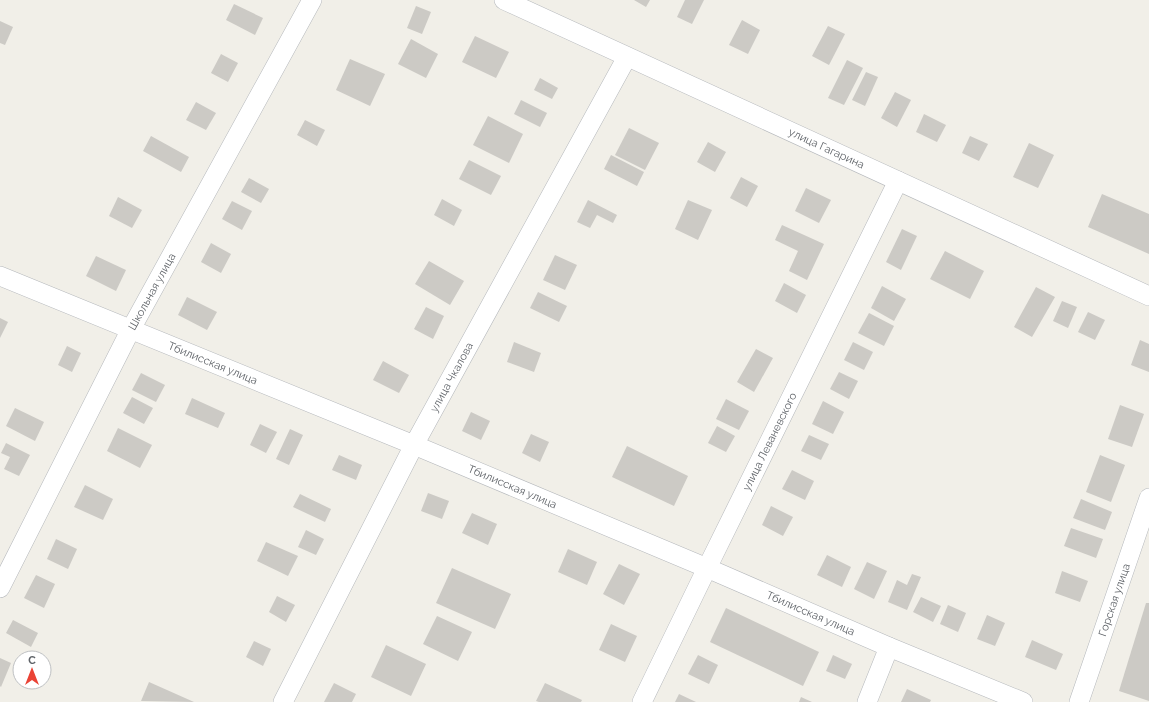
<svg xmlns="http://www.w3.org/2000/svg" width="1149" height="702" viewBox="0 0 1149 702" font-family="Raleway,sans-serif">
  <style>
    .building { fill: #cccac5 }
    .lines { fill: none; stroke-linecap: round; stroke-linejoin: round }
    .minor-casing { stroke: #b5b8bc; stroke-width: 20 }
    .minor { stroke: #fff; stroke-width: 19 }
    .labels { text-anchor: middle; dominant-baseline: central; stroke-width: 3; stroke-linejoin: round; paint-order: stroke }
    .street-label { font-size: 11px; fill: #5f6368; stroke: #fff }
  </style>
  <rect width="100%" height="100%" fill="#f1efe8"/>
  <g class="building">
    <polygon points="634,0 650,0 646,7"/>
    <polygon points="685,0 704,0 692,24 677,17"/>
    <polygon points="234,4 263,18 255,35 226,20"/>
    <polygon points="416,6 431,12 422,34 407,28"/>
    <polygon points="742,20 760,30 748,54 729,45"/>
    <polygon points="0,21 13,27 5,45 0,43"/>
    <polygon points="828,26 845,34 829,65 812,56"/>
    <polygon points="475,36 509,52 496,78 462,62"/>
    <polygon points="411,39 438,54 426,78 398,64"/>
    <polygon points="221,54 238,63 228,82 211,73"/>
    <polygon points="350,59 385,74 370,106 336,90"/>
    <polygon points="847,60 863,68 844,105 828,98"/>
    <polygon points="866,72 878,77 865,106 852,100"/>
    <polygon points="540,78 558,88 552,99 534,90"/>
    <polygon points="895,92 911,100 897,127 881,118"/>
    <polygon points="521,100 547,113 540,127 514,114"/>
    <polygon points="196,102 216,113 206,130 186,120"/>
    <polygon points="924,114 946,125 937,142 916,132"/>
    <polygon points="488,116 523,134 509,163 473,145"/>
    <polygon points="305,120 325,130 317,146 297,135"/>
    <polygon points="629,128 659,143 645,170 615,155"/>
    <polygon points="151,136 189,157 181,172 143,151"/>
    <polygon points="970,136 988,144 979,161 962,153"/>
    <polygon points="708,142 726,152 715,172 697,162"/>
    <polygon points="1029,143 1054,155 1038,188 1013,177"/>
    <polygon points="611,155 644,172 637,186 604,169"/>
    <polygon points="469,160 501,176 491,195 459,179"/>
    <polygon points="741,177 758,186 747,207 730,198"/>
    <polygon points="249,178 269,189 261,203 241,192"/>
    <polygon points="806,188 831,200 819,223 795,211"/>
    <polygon points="1102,194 1149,214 1149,254 1088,227"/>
    <polygon points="118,197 142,210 132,228 109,216"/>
    <polygon points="442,199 462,210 454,226 434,215"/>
    <polygon points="588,200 617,215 613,223 597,215 590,228 577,222"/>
    <polygon points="688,200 712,210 698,240 675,229"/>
    <polygon points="232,201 252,211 242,230 222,219"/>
    <polygon points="782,225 824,244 807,280 789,271 798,251 775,240"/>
    <polygon points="902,229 917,236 901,270 886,262"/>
    <polygon points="211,243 231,254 221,273 201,262"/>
    <polygon points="945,251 984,271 970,299 930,279"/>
    <polygon points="555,255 577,265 565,290 543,280"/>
    <polygon points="96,256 126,270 116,291 86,276"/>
    <polygon points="429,261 464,281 450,305 415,284"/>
    <polygon points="784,283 806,295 797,313 775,301"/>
    <polygon points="882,286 906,299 894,321 871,308"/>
    <polygon points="1036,287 1055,297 1032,337 1014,327"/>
    <polygon points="538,292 567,306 559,322 530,308"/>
    <polygon points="187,297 217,312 207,330 178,315"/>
    <polygon points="1062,301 1077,307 1068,328 1053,321"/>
    <polygon points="426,307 444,316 433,339 414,329"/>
    <polygon points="1088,312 1105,320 1095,340 1078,332"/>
    <polygon points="869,313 894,326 884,346 858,333"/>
    <polygon points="0,318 8,322 0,338"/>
    <polygon points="1140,340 1149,344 1149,372 1131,365"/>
    <polygon points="514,342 541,353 534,372 507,362"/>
    <polygon points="853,342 873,352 864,370 844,360"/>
    <polygon points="67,346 81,353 72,372 58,365"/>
    <polygon points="756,349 773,358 754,392 737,382"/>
    <polygon points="383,361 409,375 399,393 373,380"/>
    <polygon points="839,372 858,381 849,399 830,389"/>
    <polygon points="141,373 165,385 156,402 132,390"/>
    <polygon points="132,397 153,408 144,424 123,413"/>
    <polygon points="192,398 225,413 218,428 185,414"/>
    <polygon points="726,399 749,411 739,430 716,419"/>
    <polygon points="823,401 844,412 833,434 812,424"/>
    <polygon points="1120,405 1144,414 1132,447 1108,439"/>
    <polygon points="15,408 44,422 35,441 6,426"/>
    <polygon points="471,412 490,421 481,440 462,431"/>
    <polygon points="260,424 277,432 266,453 250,445"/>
    <polygon points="717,426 735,436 726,452 708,443"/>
    <polygon points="118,428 152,445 140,468 107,451"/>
    <polygon points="290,429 303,435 289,465 276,459"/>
    <polygon points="531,434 549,442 540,462 522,453"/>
    <polygon points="809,435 829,444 821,460 801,451"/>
    <polygon points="6,443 30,455 19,476 4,469 10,457 1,453"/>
    <polygon points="627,446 688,476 674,506 612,477"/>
    <polygon points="339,455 362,465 356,480 332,470"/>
    <polygon points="1100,455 1125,465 1111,502 1086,492"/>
    <polygon points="792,470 814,481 805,500 782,489"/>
    <polygon points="85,485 113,499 103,520 74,507"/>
    <polygon points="428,493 449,501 442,519 421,511"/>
    <polygon points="300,494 331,509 325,522 293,507"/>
    <polygon points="1081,499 1112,512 1105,530 1073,518"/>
    <polygon points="771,506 793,517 783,536 762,525"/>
    <polygon points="472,513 497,524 488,545 462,533"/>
    <polygon points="1071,528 1103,539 1096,558 1064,546"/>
    <polygon points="306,530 324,539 316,555 298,547"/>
    <polygon points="56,539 77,549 68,569 47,559"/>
    <polygon points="266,542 298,556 288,576 257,561"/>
    <polygon points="568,549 597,562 587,585 558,572"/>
    <polygon points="827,555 851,567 842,587 817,575"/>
    <polygon points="867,562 887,571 874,599 854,589"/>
    <polygon points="619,564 640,574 624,605 603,594"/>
    <polygon points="452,568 511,594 495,629 436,603"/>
    <polygon points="1062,571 1088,581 1080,602 1055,593"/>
    <polygon points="912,574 921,577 907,610 888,602 897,580 907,585"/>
    <polygon points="36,575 55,584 44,608 24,598"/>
    <polygon points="277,596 295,605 286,622 269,612"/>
    <polygon points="921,597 941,606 933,622 913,612"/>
    <polygon points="1146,603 1149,603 1149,701 1119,691"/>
    <polygon points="948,605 966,613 958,632 940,624"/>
    <polygon points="726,608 819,652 803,686 710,642"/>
    <polygon points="987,615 1005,623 995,646 977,639"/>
    <polygon points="437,616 472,632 458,661 423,644"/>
    <polygon points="13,620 38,633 31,647 6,633"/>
    <polygon points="611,624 637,636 625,662 599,650"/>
    <polygon points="1032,640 1063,654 1056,670 1025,657"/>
    <polygon points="254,641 271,649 263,666 246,657"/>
    <polygon points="386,645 426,664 411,696 371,677"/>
    <polygon points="698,655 718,665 709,684 688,674"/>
    <polygon points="833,655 852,664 845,679 826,671"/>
    <polygon points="0,658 11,663 1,687 0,686"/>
    <polygon points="149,682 194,702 141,701"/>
    <polygon points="334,683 356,694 352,702 324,702"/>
    <polygon points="545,683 582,700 581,702 539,702 536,701"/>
    <polygon points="907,689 931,700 930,702 901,702"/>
    <polygon points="679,694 696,702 675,702"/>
    <polygon points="801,697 812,702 799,702"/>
  </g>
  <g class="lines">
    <g class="minor-casing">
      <g id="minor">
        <path id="s1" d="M504,0L1149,296"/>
        <path id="s2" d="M0,276L414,445L707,568L889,647L1023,702"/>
        <path id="s3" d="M0,588L131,329L312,0"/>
        <path id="s4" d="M283,702L414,445L627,57"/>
        <path id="s5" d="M642,702L707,568L898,181"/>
        <polyline points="867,702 889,647"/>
        <path id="s6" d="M1079,702L1149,498"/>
      </g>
    </g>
    <use href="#minor" class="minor"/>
  </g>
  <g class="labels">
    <g class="street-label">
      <text stroke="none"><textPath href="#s1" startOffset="355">улица Гагарина</textPath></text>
      <text stroke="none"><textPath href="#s3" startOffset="333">Школьная улица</textPath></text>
      <text stroke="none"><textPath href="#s2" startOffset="230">Тбилисская улица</textPath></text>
      <text stroke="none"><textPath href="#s4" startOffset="366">улица Чкалова</textPath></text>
      <text stroke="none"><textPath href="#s5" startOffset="290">улица Леваневского</textPath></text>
      <text stroke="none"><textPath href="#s2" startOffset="554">Тбилисская улица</textPath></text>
      <text stroke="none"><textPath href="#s6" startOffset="108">Горская улица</textPath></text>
      <text stroke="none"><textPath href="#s2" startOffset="878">Тбилисская улица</textPath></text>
    </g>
  </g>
  <g transform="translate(32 670)"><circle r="19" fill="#ffffff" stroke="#bfc1c3"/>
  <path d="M0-3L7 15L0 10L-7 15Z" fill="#ea4335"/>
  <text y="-6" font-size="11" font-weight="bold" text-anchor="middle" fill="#5f6368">С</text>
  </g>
</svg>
